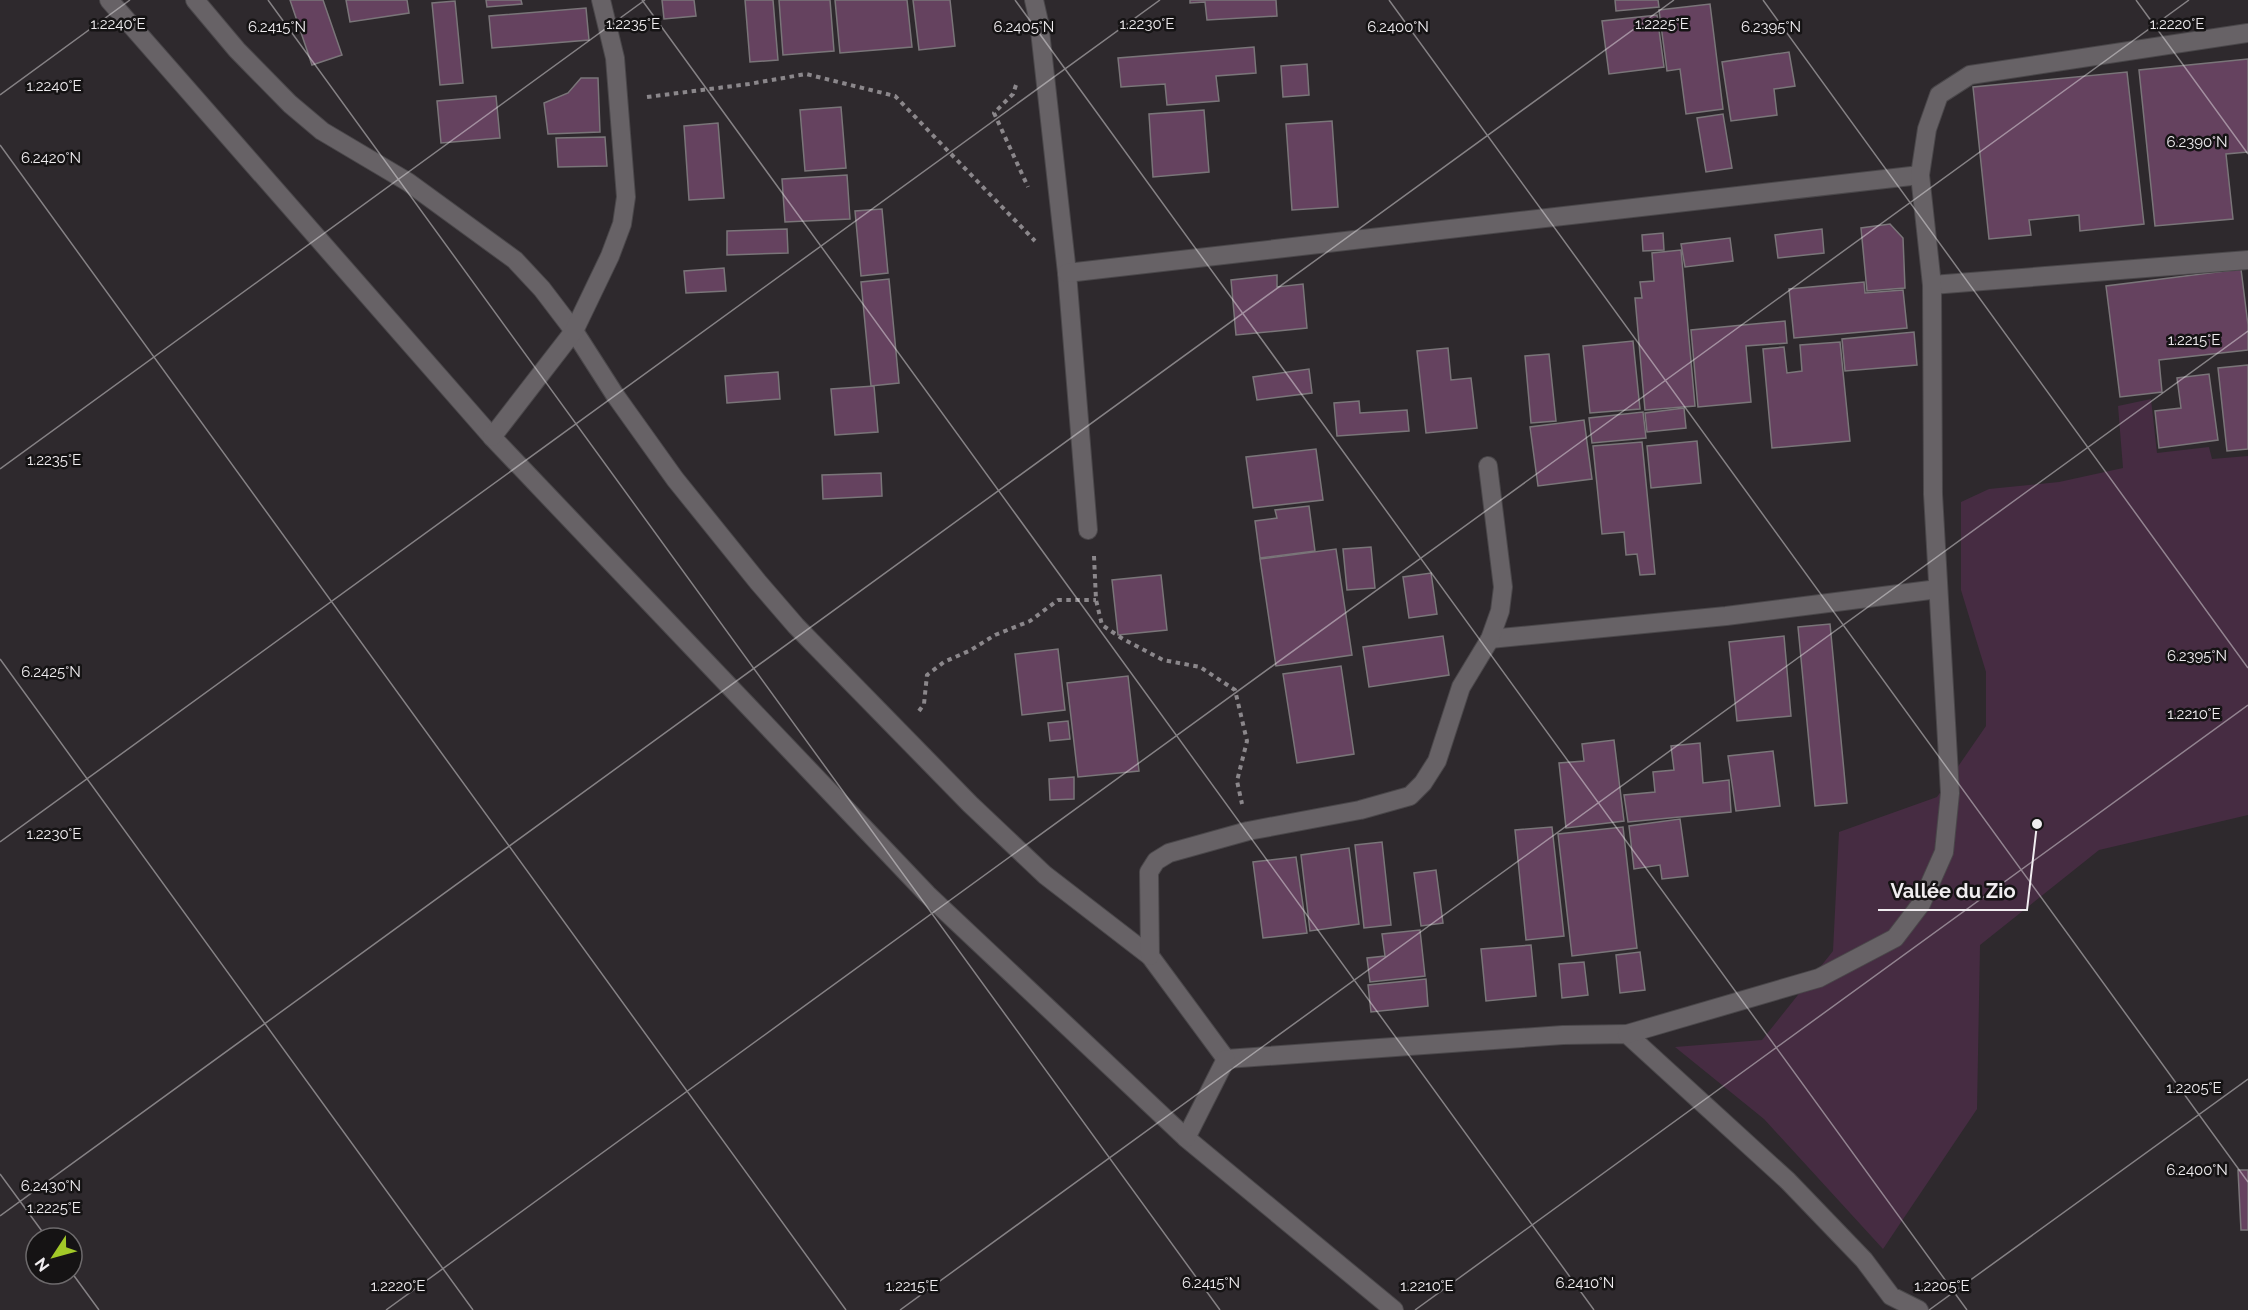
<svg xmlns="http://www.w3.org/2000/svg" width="2248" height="1310" viewBox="0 0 2248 1310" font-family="Raleway,sans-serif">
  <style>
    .green { fill: #462c42 }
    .building { fill: #65425f; stroke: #7a7579; stroke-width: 1.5 }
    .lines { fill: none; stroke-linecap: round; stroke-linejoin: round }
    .minor-casing { stroke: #4a474a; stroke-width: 20 }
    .path { stroke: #8b878b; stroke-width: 4; stroke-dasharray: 4.5 4.5; stroke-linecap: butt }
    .minor { stroke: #676266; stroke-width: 18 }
    .ticks { fill: none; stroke: #f0edf0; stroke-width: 1.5; stroke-opacity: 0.45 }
    .ticks-label { font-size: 15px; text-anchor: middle; fill: #f0edf0; stroke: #151314; stroke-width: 5; stroke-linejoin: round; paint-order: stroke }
    .leader { fill: none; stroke: #f0edf0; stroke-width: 2 }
    .callout-dot { fill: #f0edf0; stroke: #151314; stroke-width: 2 }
    .callout-label { font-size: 20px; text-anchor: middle; font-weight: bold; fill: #f0edf0; stroke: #151314; stroke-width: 5; stroke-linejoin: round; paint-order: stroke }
  </style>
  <rect width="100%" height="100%" fill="#2e292d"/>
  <polygon class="green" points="2151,399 2157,453 2209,447 2212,459 2248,456 2248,815 2099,850 1980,945 1977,1109 1883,1249 1764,1119 1675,1047 1762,1040 1833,951 1839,832 1937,797 1986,726 1986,672 1961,590 1961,502 1989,489 2059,482 2123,468 2118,406"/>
  <g class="building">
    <polygon points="290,0 323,0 342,55 312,65"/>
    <polygon points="346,0 407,0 409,13 350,22"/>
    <polygon points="486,0 521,0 522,4 487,7"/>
    <polygon points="662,0 694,0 696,16 664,19"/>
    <polygon points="745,0 773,0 778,60 750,62"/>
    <polygon points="779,0 830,0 834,51 783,55"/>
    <polygon points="835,0 907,0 912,47 840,53"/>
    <polygon points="913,0 950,0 955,46 919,50"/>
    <polygon points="1190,0 1276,0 1277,16 1207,20 1205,2 1190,3"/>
    <polygon points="1615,0 1658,0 1659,7 1616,11"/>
    <polygon points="455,1 463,83 440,85 432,3"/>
    <polygon points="1710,4 1723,109 1686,114 1680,69 1667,71 1659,10"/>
    <polygon points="586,8 589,40 492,48 489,16"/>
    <polygon points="1657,15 1664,67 1609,74 1602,21"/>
    <polygon points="1254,47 1256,73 1216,76 1219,101 1167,105 1165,84 1121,87 1118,58"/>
    <polygon points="1789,52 1795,86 1774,89 1777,115 1731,121 1722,62"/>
    <polygon points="2248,59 2248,152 2226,154 2233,219 2155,226 2139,70"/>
    <polygon points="1307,64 1309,95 1283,97 1281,66"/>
    <polygon points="2127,72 2144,224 2080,231 2079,215 2029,220 2031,235 1989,239 1973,87"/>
    <polygon points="581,78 598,78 600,132 548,134 544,103 568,93"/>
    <polygon points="496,96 500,138 441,143 437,101"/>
    <polygon points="841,107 846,168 805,171 800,110"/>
    <polygon points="1204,110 1209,172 1153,177 1149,114"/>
    <polygon points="1723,114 1732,168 1706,172 1697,118"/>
    <polygon points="1332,121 1338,207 1292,210 1286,124"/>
    <polygon points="718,123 724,198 689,200 684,126"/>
    <polygon points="605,137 607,166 558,167 556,138"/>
    <polygon points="847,175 850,219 785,222 782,179"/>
    <polygon points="882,209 888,273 861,276 855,211"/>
    <polygon points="1890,224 1903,238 1905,288 1867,291 1861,228"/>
    <polygon points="787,229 788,253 727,255 727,231"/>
    <polygon points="1822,229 1824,253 1778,258 1775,235"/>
    <polygon points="1663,233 1664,250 1643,251 1642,235"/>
    <polygon points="1730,238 1733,261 1685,267 1681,244"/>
    <polygon points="1681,250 1695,406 1645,410 1635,298 1642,298 1640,282 1654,281 1652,253"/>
    <polygon points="724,268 726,291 686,293 684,271"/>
    <polygon points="2241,269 2248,325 2248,350 2159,360 2162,392 2120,397 2106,286"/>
    <polygon points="1277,275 1277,287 1303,284 1307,328 1236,335 1231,280"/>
    <polygon points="889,279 899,383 871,386 861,282"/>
    <polygon points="1864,282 1865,293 1903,290 1907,328 1794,338 1789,289"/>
    <polygon points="1785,321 1787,343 1746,346 1751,402 1698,407 1691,330"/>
    <polygon points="1914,332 1917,365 1845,371 1842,339"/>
    <polygon points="1633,341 1640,409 1590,413 1583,346"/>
    <polygon points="1840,342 1850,441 1772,448 1763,349 1784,347 1787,373 1802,371 1800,345"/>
    <polygon points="1448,348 1451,380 1471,378 1477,428 1426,433 1417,351"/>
    <polygon points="1549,354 1556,421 1531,423 1525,356"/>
    <polygon points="2248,365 2248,449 2227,451 2218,368"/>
    <polygon points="1309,369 1312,393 1257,400 1253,377"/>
    <polygon points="778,372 780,399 727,403 725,376"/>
    <polygon points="2209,374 2218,440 2159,448 2155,411 2181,408 2177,378"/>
    <polygon points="874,386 878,432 835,435 831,389"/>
    <polygon points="1359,401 1360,413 1407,410 1409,431 1337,436 1334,403"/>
    <polygon points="1684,408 1686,428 1647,432 1645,413"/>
    <polygon points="1643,412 1646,438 1592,443 1589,418"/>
    <polygon points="1584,420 1592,479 1538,486 1530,427"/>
    <polygon points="1697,441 1701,483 1651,488 1647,446"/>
    <polygon points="1642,442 1655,574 1640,575 1637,554 1626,555 1624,532 1602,534 1593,446"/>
    <polygon points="1316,449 1323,500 1253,508 1246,457"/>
    <polygon points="881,473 882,496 823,499 822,475"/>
    <polygon points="1309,506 1315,551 1260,558 1255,521 1277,518 1275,510"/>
    <polygon points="1371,547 1375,588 1347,590 1343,549"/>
    <polygon points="1336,549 1352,655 1276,666 1260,559"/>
    <polygon points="1431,573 1437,614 1409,618 1403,577"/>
    <polygon points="1161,575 1167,630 1118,635 1112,580"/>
    <polygon points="1830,624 1847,803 1815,806 1798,627"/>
    <polygon points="1443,636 1449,675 1369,687 1363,647"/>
    <polygon points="1784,636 1791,716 1737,721 1729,642"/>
    <polygon points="1058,649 1065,710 1022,715 1015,654"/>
    <polygon points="1341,666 1354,754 1297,763 1283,674"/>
    <polygon points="1128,676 1139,771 1078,777 1067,683"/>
    <polygon points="1068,721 1070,739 1050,741 1048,723"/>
    <polygon points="1614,740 1624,821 1566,828 1559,763 1584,761 1582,744"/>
    <polygon points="1700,743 1703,783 1729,780 1731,812 1628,822 1624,795 1655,792 1653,772 1674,770 1671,746"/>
    <polygon points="1773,751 1780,806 1736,811 1728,756"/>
    <polygon points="1074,777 1074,799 1050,800 1049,779"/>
    <polygon points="1680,819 1688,876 1662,879 1660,865 1634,869 1629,826"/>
    <polygon points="1552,827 1564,936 1526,940 1515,830"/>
    <polygon points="1623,827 1637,948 1572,956 1558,834"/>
    <polygon points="1382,842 1391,925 1364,928 1355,845"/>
    <polygon points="1349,848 1359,924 1310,931 1301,855"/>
    <polygon points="1296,857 1307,933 1263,938 1253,862"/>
    <polygon points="1436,870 1443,923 1421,926 1414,873"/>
    <polygon points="1420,930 1425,976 1370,982 1367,958 1385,956 1382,934"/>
    <polygon points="1531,945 1536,996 1486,1001 1481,949"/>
    <polygon points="1640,952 1645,990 1620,993 1616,955"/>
    <polygon points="1584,962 1588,995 1562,998 1559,964"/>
    <polygon points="1426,979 1428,1006 1371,1012 1368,985"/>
    <polygon points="2238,1170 2248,1170 2248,1230 2241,1230"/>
  </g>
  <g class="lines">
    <g class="minor-casing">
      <g id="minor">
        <polyline points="109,0 492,437 927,894 1186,1138 1394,1310"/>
        <polyline points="195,0 237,50 290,104 322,131 408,182 515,260 542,289 574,331 615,395 675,479 758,582 796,626 970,804 1045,875 1150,956 1226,1059 1563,1035 1627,1034 1788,1181 1864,1260 1891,1296 1919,1310"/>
        <polyline points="1034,0 1039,22 1067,273 1088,530"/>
        <polyline points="1067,273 1920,175"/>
        <polyline points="1932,285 2248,260"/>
        <polyline points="492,437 574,331 610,256 622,224 626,197 615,58 601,0"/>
        <polyline points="1490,639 1726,616 1938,589"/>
        <polyline points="1150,956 1149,872 1156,861 1169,853 1248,831 1360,810 1410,796 1423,783 1437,761 1461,687 1490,639 1500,611 1503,587 1488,466"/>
        <polyline points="1627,1034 1819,978 1895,938 1921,904 1944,852 1950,793 1933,494 1932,285 1920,175 1927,129 1939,95 1970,75 2248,33"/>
        <polyline points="1186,1138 1226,1059"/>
      </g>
    </g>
    <g class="path">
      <polyline points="1016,85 1013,94 994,113 1028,187"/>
      <polyline points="647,97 749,84 806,74 895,96 1035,241"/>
      <polyline points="1094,556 1096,600 1102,625 1123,639 1163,660 1200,667 1235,690 1247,741 1237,781 1242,804"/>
      <polyline points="919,711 924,704 927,675 944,662 971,650 995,635 1030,621 1058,600 1096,600"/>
    </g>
    <use href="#minor" class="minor"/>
  </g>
  <path class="ticks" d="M268,0L1220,1310M642,0L1594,1310M1015,0L1967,1310M1389,0L2248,1182M1763,0L2248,668M2136,0L2248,154M0,95L130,0M0,145L846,1310M0,469L645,0M0,659L473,1310M0,842L1160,0M0,1174L47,1238M0,1216L1674,0M72,1273L99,1310M386,1310L2189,0M900,1310L2248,331M1415,1310L2248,705M1929,1310L2248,1079"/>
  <g class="ticks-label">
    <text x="118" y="29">1.2240°E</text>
    <text x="633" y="29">1.2235°E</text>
    <text x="1147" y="29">1.2230°E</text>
    <text x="1662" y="29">1.2225°E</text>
    <text x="2177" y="29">1.2220°E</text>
    <text x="277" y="32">6.2415°N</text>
    <text x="1024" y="32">6.2405°N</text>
    <text x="1398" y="32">6.2400°N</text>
    <text x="1771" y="32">6.2395°N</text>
    <text x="54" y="91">1.2240°E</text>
    <text x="2197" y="147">6.2390°N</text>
    <text x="51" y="163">6.2420°N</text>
    <text x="2194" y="345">1.2215°E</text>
    <text x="54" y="465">1.2235°E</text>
    <text x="2197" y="661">6.2395°N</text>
    <text x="51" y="677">6.2425°N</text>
    <text x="2194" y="719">1.2210°E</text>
    <text x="54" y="839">1.2230°E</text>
    <text x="2194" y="1093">1.2205°E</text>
    <text x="2197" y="1175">6.2400°N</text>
    <text x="51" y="1191">6.2430°N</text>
    <text x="54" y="1213">1.2225°E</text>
    <text x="1211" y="1288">6.2415°N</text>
    <text x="1585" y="1288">6.2410°N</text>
    <text x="398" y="1291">1.2220°E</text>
    <text x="912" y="1291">1.2215°E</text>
    <text x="1427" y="1291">1.2210°E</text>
    <text x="1942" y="1291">1.2205°E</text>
  </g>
  <path class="leader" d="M2037 824L2027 910H1878"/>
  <circle class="callout-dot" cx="2037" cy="824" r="6"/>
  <g class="callout-label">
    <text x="1953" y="898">Vallée du Zio</text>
  </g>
  <g transform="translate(54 1256) rotate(234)"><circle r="28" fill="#151314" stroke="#6d6a6c" stroke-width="1.5"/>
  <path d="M0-4.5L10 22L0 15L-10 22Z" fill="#a2c928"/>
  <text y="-9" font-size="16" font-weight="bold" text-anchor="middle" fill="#f0edf0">N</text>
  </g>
</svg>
